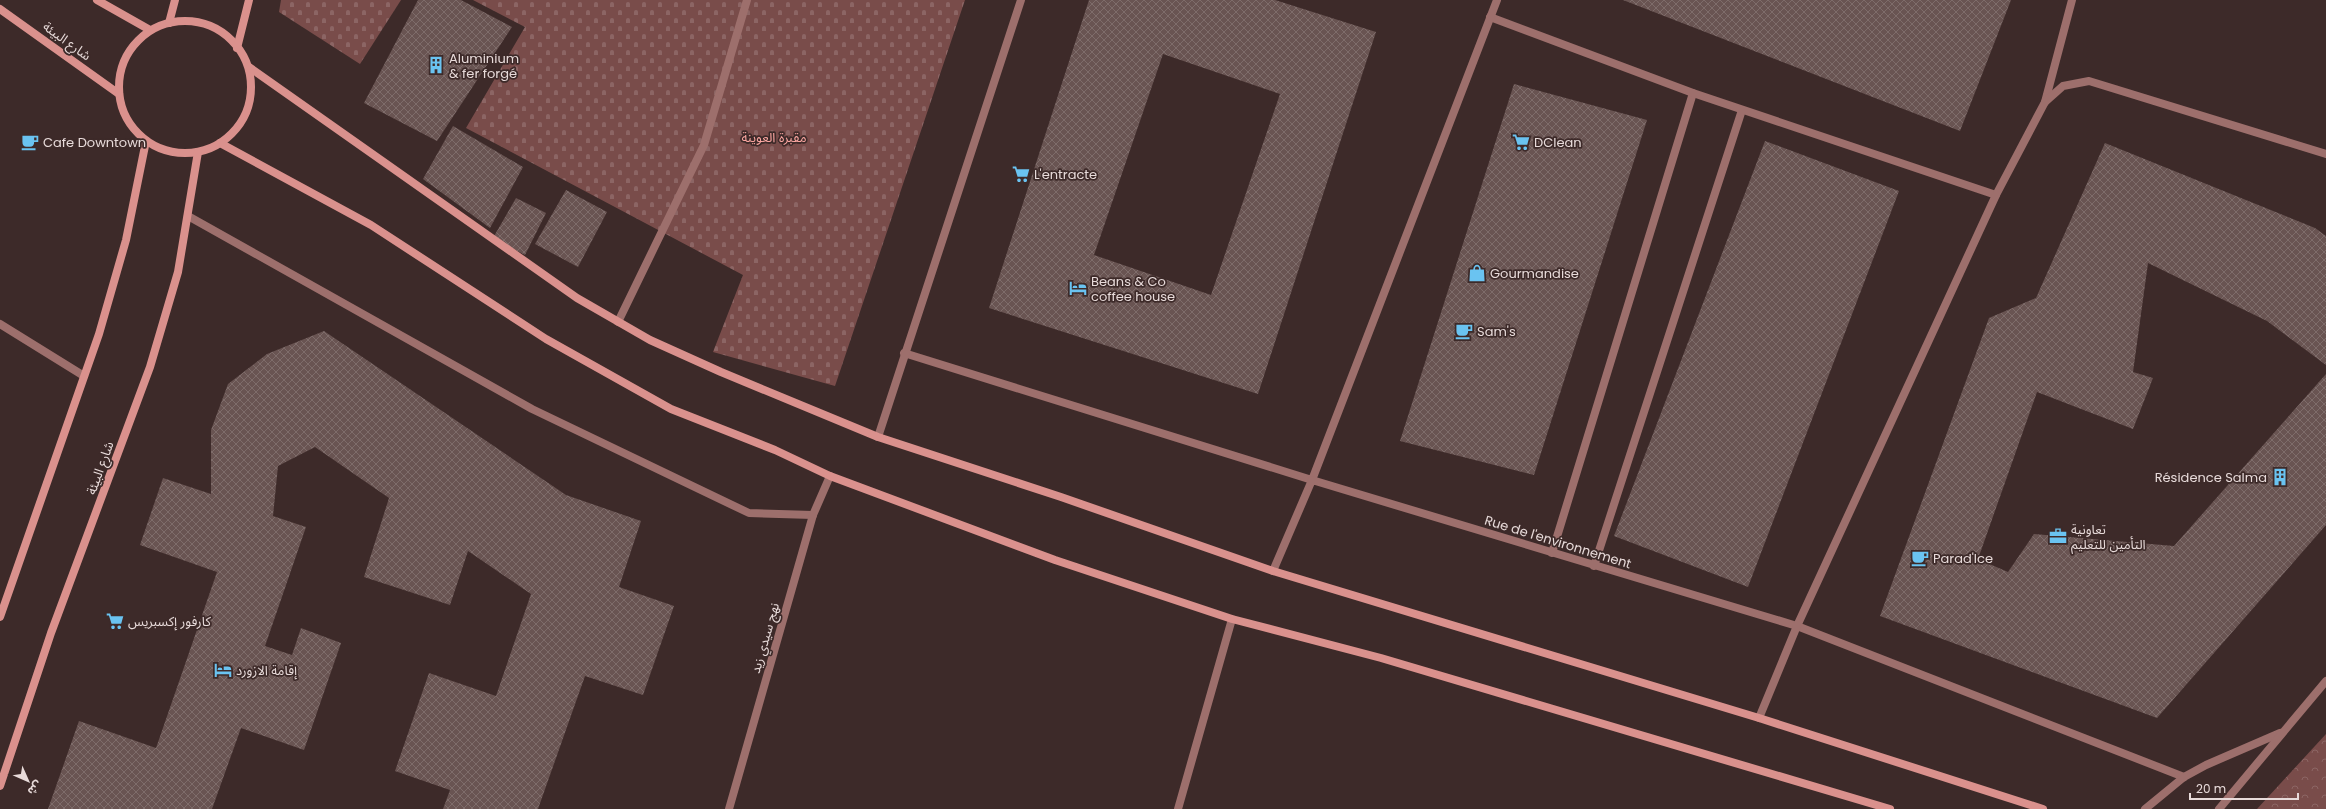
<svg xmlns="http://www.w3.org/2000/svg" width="2326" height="809" viewBox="0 0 2326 809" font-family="Poppins,'Noto Sans Arabic',sans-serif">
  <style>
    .forest { fill: url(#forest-crowns) }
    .cemetery { fill: url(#cemetery-stones) }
    .building { fill: url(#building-cross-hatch); fill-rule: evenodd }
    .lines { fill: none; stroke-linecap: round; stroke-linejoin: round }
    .lane { stroke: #9d6f6c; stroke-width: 8 }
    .street { stroke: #9d6f6c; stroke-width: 8 }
    .secondary { stroke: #da918d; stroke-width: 8 }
    .labels { text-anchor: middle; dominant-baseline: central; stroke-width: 3.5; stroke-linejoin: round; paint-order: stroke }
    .street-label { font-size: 13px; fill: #e8dbda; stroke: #3d2a29 }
    .poi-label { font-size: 13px; fill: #e8dbda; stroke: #3d2a29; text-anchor: start }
    .park-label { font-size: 13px; fill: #fca7a2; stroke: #3d2a29 }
  </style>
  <defs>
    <pattern id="forest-crowns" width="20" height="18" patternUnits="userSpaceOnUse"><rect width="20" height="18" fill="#794c4a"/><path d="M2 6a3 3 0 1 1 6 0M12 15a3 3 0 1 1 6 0" fill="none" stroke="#8c6564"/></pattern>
    <pattern id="cemetery-stones" width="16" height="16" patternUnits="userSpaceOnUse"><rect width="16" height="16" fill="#794c4a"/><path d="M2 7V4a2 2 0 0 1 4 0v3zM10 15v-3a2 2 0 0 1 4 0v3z" fill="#8c6564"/></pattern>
    <pattern id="building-cross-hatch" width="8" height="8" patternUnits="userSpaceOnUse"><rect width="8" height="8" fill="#695452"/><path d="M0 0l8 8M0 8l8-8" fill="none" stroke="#7e6c6a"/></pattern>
  </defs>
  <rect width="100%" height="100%" fill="#3d2a29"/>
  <polygon class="forest" points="2326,734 2326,809 2257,809"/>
  <g class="cemetery">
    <polygon points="281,0 401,0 360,64 279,12"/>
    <polygon points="473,0 965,0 835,386 713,352 743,275 466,128 525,27"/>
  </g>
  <g class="building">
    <polygon points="418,0 461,0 512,27 437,141 364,103"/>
    <path d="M1089,0H1275L1376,32L1258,394L989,308ZM1163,54L1280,94L1211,295L1094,255Z"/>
    <polygon points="1623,0 2011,0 1960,131"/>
    <polygon points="1514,84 1647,120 1534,475 1400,441"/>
    <polygon points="453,126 523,167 490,228 423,179"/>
    <polygon points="1765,141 1899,191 1748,587 1614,536"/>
    <polygon points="2105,143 2315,228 2326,236 2326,365 2267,321 2148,263 2133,372 2153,378 2133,429 2037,392 1978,559 2008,572 2034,534 2174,546 2326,374 2326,525 2157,718 1880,616 1989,318 2036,298"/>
    <polygon points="566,190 607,212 578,267 535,244"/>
    <polygon points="516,198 546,213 525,255 493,238"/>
    <polygon points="324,331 566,495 641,521 619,587 674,606 643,695 585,676 538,809 443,809 450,790 395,771 429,673 496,696 531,594 468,551 450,605 364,577 389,498 315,447 278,466 273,516 306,527 265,646 292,655 301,628 341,643 304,750 241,728 212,809 48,809 79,721 156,748 217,572 140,545 163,478 211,494 211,430 228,384 267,354"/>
  </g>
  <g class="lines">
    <g class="lane">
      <polyline points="188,216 532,409 749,513 813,515"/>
      <polyline points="618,322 704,145 747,0"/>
      <polyline points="1552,553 1693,93"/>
      <polyline points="1594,566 1742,110"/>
    </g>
    <g class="street">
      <polyline points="1490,17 1693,93 1996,195"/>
      <polyline points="2045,102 2072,0"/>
      <polyline points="0,324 84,376"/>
      <polyline points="904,353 1312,480 1497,0"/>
      <polyline points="878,437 1021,0"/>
      <polyline points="1273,571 1312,480 1797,626 2184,777"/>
      <polyline points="1759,718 1797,626 1996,195 2045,102 2063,86 2089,81 2326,154"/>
      <polyline points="729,809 813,515 830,476"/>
      <polyline points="1178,809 1232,619"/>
      <polyline points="2145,809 2184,777 2206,765 2280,733"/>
      <polyline points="2219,809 2326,681"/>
    </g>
    <g class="secondary">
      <polyline points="97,0 150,30"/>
      <polyline points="0,9 119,94"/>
      <circle cx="185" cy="87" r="66"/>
      <polyline points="169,23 175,0"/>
      <polyline points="237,48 249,0"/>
      <polyline points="249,67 577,298 650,340 721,372 878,437 1061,497 1273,571 1759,718 2043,809"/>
      <polyline points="220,143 371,225 546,339 671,409 775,450 830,476 1055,560 1232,619 1381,658 1890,809"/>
      <polyline points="0,617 99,334 126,240 146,141"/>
      <polyline points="0,786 51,633 150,367 178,272 198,152"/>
    </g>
  </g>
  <defs>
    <g id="building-bare" transform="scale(1.38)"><path d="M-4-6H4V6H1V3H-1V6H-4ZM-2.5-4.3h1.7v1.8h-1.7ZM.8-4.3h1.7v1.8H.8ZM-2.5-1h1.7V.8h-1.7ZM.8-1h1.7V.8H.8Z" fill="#6ac3f1" stroke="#3d2a29" stroke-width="2.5" paint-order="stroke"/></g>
    <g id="cafe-bare" transform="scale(1.38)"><path d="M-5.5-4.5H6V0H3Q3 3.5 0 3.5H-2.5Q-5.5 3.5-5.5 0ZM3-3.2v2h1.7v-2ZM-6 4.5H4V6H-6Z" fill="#6ac3f1" stroke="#3d2a29" stroke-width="2.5" paint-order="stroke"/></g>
    <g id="supermarket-bare" transform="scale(1.38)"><path d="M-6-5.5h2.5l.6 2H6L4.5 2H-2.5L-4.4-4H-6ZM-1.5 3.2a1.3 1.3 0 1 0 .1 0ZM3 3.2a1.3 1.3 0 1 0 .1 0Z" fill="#6ac3f1" stroke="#3d2a29" stroke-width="2.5" paint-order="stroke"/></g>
    <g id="shop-bare" transform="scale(1.38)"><path d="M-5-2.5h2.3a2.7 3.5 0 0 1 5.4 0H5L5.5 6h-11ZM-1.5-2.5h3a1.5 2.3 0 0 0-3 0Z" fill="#6ac3f1" stroke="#3d2a29" stroke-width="2.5" paint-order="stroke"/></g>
    <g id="hotel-bare" transform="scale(1.38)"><path d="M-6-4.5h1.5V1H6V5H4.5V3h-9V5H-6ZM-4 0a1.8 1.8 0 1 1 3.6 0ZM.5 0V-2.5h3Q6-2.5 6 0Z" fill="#6ac3f1" stroke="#3d2a29" stroke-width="2.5" paint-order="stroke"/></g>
    <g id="office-bare" transform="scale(1.38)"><path d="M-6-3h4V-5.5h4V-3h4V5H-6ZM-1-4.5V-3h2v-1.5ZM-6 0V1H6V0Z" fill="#6ac3f1" stroke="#3d2a29" stroke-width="2.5" paint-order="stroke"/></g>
  </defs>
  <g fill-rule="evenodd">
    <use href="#building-bare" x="436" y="65"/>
    <use href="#cafe-bare" x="30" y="142"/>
    <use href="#supermarket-bare" x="1521" y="142"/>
    <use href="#supermarket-bare" x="1021" y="174"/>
    <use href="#shop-bare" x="1477" y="273"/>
    <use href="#hotel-bare" x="1078" y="288"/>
    <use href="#cafe-bare" x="1464" y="331"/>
    <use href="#building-bare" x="2280" y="477"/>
    <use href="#office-bare" x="2058" y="536"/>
    <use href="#cafe-bare" x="1920" y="558"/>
    <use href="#supermarket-bare" x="115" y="621"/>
    <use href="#hotel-bare" x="223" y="670"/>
  </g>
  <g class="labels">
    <g class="street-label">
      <text transform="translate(67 41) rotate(36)">شارع البيئة</text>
      <text transform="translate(100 468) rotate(-70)">شارع البيئة</text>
      <text transform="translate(1558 542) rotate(17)">Rue de l'environnement</text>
      <text transform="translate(765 638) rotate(-74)">نهج سيدي زيد</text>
    </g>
    <g class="poi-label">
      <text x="449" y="58">Aluminium<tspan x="449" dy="15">&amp; fer forgé</tspan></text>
      <text x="43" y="142">Cafe Downtown</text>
      <text x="1534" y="142">DClean</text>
      <text x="1034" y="174">L'entracte</text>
      <text x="1490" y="273">Gourmandise</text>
      <text x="1091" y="281">Beans &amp; Co<tspan x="1091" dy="15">coffee house</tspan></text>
      <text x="1477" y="331">Sam's</text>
      <text x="2267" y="477" text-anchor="end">Résidence Salma</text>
      <text x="2071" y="529">تعاونية<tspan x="2071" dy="15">التأمين للتعليم</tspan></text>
      <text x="1933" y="558">Parad'Ice</text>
      <text x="128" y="621">كارفور إكسبريس</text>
      <text x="236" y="670">إقامة الازورد</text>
    </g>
    <g class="park-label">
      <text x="774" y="137">مقبرة العوينة</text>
    </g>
  </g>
  <g transform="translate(28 781) rotate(135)" stroke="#3d2a29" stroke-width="3" paint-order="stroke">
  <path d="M0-3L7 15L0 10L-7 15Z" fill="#e8dbda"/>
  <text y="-6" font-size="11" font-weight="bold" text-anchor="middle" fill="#e8dbda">ش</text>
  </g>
  <path d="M2190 793v6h108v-6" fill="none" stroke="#e8dbda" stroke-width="2"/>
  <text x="2196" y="793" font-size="12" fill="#e8dbda" stroke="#3d2a29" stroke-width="3" paint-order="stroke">20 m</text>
</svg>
